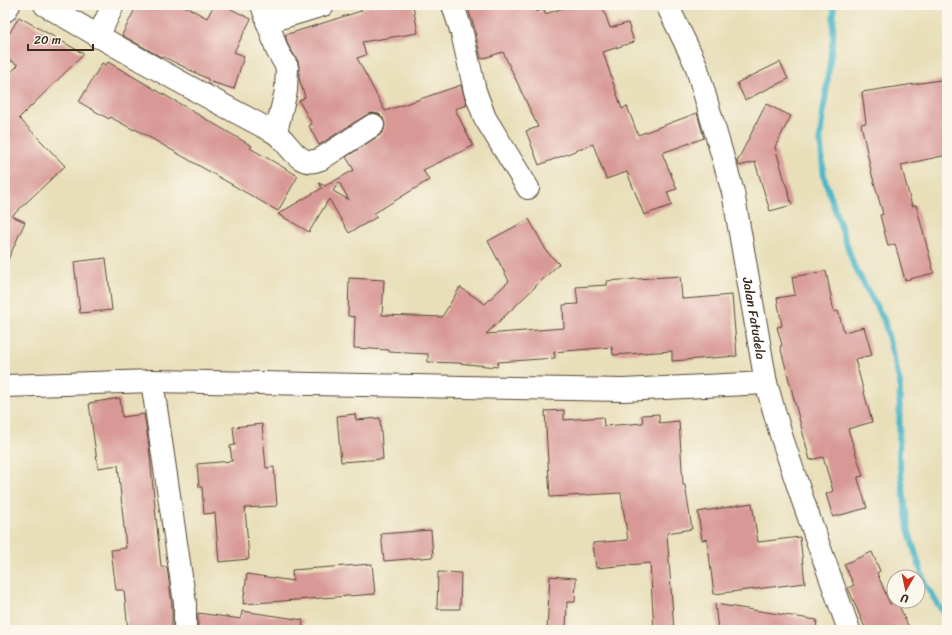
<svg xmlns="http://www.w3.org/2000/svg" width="952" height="635" viewBox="0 0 952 635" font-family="Sriracha,sans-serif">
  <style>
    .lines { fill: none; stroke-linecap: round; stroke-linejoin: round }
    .stream { stroke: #49b5c6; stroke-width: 6 }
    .building { fill: #d89895; fill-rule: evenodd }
    .minor-casing { stroke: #554535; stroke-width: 24 }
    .tertiary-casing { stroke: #554535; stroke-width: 24 }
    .minor { stroke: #fff; stroke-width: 22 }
    .tertiary { stroke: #fff; stroke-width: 22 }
    .labels { text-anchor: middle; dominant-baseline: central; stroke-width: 3; stroke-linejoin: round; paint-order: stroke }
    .street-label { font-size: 13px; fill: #3b2a1e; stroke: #fbf7ec }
  </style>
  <rect width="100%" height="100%" fill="#fbf7ec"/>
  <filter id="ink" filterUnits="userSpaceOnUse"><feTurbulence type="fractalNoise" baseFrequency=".025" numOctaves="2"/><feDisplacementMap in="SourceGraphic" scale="8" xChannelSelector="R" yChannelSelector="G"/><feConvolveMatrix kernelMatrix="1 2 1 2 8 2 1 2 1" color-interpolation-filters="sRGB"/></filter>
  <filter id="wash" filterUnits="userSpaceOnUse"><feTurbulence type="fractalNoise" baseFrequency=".012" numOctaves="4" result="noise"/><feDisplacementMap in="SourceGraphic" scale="16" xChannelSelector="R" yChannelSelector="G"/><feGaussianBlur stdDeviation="0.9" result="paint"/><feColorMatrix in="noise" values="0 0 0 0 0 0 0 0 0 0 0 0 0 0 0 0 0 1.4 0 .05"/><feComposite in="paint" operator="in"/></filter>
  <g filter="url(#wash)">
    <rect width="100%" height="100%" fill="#e8dfba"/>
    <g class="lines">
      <polyline class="stream" points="834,5 833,38 820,137 824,177 854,266 884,320 900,383 899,457 908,529 925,584 947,619"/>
    </g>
    <g id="blocks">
      <g class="building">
        <polygon points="137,5 183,5 207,18 214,5 223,5 251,19 234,52 244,56 234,89 208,81 208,79 162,56 161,57 122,35"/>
        <path d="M379,5H413L418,33L362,42L366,55L357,58L385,111L461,85L467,105L455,109L473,146L423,170L429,180L373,214L377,217L349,233L329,199L309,232L278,214L322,188L319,183L325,186L354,170L346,157L380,135L384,130L385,124L383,118L379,114L372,113L366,115L319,145L309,126L312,124L299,101L305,97L299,78V67L298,61L288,45L285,35L361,11V8ZM339,182L349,200L333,191Z"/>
        <polygon points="467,5 535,5 537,12 544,9 545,14 573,5 602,5 610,28 628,23 634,42 603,52 622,109 627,106 638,135 697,113 704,138 662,153 677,189 667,192 672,205 644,215 627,172 606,179 593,144 539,165 526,131 538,127 503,52 481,59 474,27"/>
        <polygon points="19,17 84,54 19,118 65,166 12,216 25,222 5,266 5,79 18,65 5,57 5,41"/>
        <polygon points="108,62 252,146 250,148 298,176 278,211 135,129 134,130 110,117 109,119 79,102 102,63 106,65"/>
        <polygon points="780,62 788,79 745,100 737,83"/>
        <polygon points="947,79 947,126 943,126 947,146 947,155 901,165 912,206 916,205 934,273 905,280 895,244 888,246 880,215 883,214 872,175 861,124 866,123 862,92"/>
        <polygon points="766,104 791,116 775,147 792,205 770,211 755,162 739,166 737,162"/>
        <polygon points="529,219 547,252 559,264 486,334 564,328 563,305 578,304 576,287 607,285 607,281 680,276 682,298 684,299 732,295 737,356 672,361 672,351 613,355 612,347 554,352 555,358 498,362 497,367 457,363 428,362 428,354 389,352 389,350 354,348 355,317 348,316 349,278 384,280 382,315 442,317 460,287 485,304 509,281 488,241"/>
        <polygon points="106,258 112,310 80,313 74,262"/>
        <polygon points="826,271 834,312 838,311 844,332 864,327 872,355 855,359 872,422 848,429 863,476 858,477 858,479 867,508 833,517 826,494 833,491 823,457 810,460 780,346 782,345 777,327 782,326 777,298 795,295 792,277"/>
        <polygon points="120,398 122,417 144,414 149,446 161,567 167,567 172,604 172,630 128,630 124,590 116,590 111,550 126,548 118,465 98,468 89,403"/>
        <polygon points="564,410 564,420 603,417 604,426 643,423 642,415 659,414 659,423 679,421 683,485 685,485 692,529 667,533 674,630 654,630 650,563 596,568 593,543 628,540 621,493 550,497 545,411"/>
        <polygon points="355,414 356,420 380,418 383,459 341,462 337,416"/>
        <polygon points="262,424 266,468 274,467 277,506 245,508 249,559 219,562 215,513 204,514 202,487 199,487 197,464 232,461 230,446 235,445 233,427"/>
        <polygon points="752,503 758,542 800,537 805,583 714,594 707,539 702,540 698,512"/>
        <polygon points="431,530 433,557 384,561 381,534"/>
        <polygon points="872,552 880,571 877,573 890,604 897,601 910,630 866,630 848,588 854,585 844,564"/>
        <polygon points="372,564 375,594 243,604 247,574 293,581 292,570"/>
        <polygon points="438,572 461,573 460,609 437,609"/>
        <polygon points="550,576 576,578 575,602 567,602 566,630 547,630"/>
        <polygon points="715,604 817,620 816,630 718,630"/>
        <polygon points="242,611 303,620 302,630 198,630 198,613 241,619"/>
      </g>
    </g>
  </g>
  <g filter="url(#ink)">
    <use href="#blocks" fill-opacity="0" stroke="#554535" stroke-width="1"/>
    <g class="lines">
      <g class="minor-casing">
        <g id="minor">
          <path d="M45,5C120,49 195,91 272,131C290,140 296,170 321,159L373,125"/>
          <polyline points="262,5 277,50 287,67 286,91 276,132"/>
          <polyline points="453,5 462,33 475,91 485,118 528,188"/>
          <polyline points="5,11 9,5"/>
          <polyline points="267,22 323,5"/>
          <polyline points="98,37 113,5"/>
          <polyline points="152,381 185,603 185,630"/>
          <polyline points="5,386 152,381 623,390 766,383"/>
        </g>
      </g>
      <g class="tertiary-casing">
        <g id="tertiary">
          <path id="s1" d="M667,5L696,65L733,192L766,383L781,435L802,498L849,630"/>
        </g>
      </g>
      <use href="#minor" class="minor"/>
      <use href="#tertiary" class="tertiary"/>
    </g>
  </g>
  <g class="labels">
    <g class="street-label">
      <text stroke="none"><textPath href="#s1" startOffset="327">Jalan Fatudela</textPath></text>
    </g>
  </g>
  <rect width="952" height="635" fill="none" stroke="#fbf7ec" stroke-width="20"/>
  <g transform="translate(906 589) rotate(189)"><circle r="19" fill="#fbf7ec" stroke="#aea59a"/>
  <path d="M0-3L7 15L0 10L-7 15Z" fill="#c8321e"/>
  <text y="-6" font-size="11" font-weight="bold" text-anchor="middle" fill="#3b2a1e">U</text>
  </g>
  <path d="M28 44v6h65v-6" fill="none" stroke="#3b2a1e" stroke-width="2"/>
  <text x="34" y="44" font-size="12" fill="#3b2a1e" stroke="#fbf7ec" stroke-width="3" paint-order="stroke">20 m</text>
</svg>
